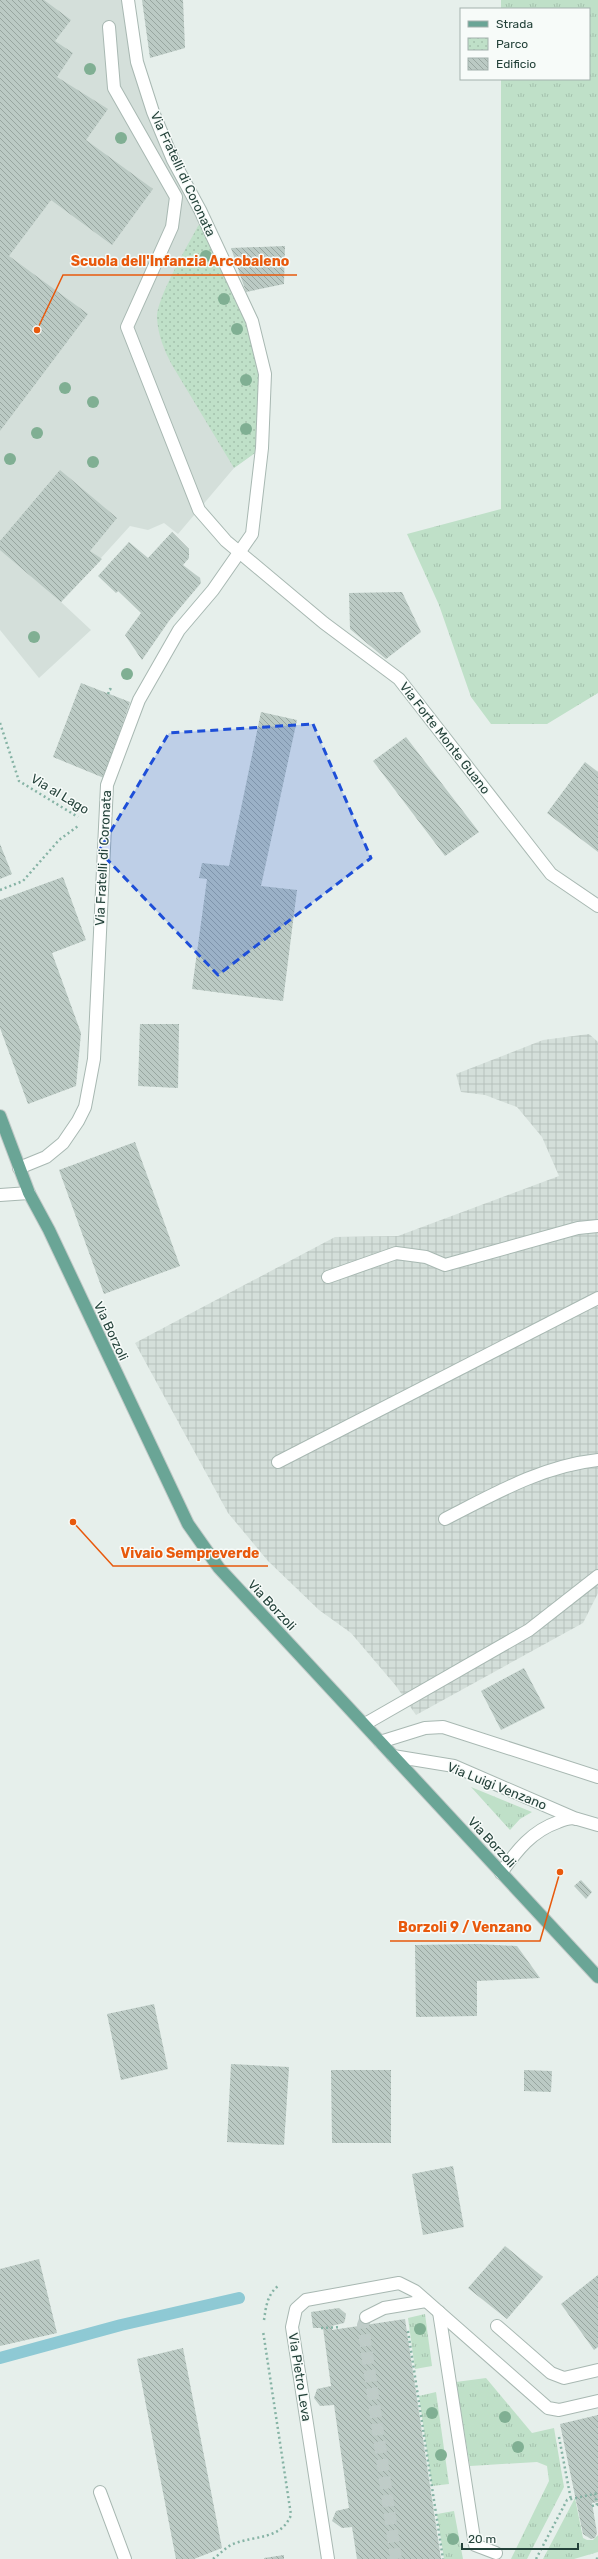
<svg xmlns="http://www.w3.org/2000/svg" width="598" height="2559" viewBox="0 0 598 2559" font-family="Rubik,sans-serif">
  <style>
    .built { fill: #d4dfda }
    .industrial { fill: url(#industrial-grid) }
    .grass { fill: url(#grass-tufts) }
    .park { fill: url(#park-dots) }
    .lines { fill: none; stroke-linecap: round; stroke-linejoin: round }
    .stream { stroke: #8ec9d4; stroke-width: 12 }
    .building { fill: url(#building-back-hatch) }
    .minor-tunnel { stroke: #bfccc8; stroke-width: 12; stroke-dasharray: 12 6; stroke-linecap: butt }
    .minor-casing { stroke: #a8b8b2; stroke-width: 14 }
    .major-casing { stroke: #c2cac8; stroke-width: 14 }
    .path { stroke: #86b3a5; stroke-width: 2.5; stroke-dasharray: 2 3; stroke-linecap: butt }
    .minor { stroke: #fff; stroke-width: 12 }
    .major { stroke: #6aa596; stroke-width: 12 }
    .tree { fill: #80af93 }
    .marked { fill: #1d4ed8; fill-opacity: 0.2; stroke: #1d4ed8; stroke-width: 3; stroke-dasharray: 8 5; stroke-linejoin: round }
    .labels { text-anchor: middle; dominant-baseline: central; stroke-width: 3; stroke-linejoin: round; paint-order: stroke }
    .street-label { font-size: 13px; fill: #24423a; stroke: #f7fbf9 }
    .leader { fill: none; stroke: #e8590c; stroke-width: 1.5 }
    .callout-dot { fill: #e8590c; stroke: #f7fbf9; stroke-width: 1.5 }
    .callout-label { font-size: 14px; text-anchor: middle; font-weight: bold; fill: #e8590c; stroke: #f7fbf9; stroke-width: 3; stroke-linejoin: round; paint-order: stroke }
  </style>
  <defs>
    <pattern id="industrial-grid" width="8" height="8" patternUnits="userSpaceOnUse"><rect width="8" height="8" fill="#d4dfda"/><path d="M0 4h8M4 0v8" fill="none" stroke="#b6c1bc"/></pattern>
    <pattern id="grass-tufts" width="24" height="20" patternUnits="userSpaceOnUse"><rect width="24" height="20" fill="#bfe0c8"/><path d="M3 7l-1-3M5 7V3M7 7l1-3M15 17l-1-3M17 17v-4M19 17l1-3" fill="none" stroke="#a4c1ad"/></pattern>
    <pattern id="park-dots" width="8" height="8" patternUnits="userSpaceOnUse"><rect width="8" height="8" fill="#bfe0c8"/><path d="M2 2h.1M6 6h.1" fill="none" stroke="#a4c1ad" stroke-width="1.8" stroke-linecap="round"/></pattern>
    <pattern id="building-back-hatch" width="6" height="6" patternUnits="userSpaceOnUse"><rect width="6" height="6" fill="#bbcac4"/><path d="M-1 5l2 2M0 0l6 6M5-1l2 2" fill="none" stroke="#98a6a0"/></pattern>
  </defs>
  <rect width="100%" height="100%" fill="#e6efeb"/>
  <polygon class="built" points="0,0 128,0 137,62 200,210 262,448 234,468 178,534 164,523 148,530 130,526 61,602 91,630 39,678 0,630"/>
  <polygon class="industrial" points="589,1034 598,1042 598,1593 583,1623 416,1715 396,1686 351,1633 319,1610 268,1561 228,1513 135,1343 335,1237 398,1236 559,1176 542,1137 517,1107 485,1095 461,1092 456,1074 543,1040"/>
  <g class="grass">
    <polygon points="501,0 598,0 598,693 547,724 491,724 471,697 439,605 407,534 501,509 501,79 589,79 589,9 501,9"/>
    <polygon points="471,1787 532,1812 520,1819 510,1830"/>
    <polygon points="425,2314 432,2366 415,2369 408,2318"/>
    <polygon points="486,2378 532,2433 554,2428 564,2487 527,2559 511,2559 549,2481 547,2466 537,2462 470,2466 456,2382"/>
    <polygon points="436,2392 449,2484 432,2486 419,2396"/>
    <polygon points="575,2498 583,2538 587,2540 593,2540 598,2535 598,2552 574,2559 543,2559"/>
    <polygon points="454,2511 463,2559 444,2559 437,2514"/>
  </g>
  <path class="park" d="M204,220L252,321L265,374L262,448L234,468L172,365C164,350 158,335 157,318C156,299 188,245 198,226Z"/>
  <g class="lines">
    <polyline class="stream" points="0,2358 121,2325 239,2298"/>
  </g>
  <g class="building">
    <polygon points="0,0 44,0 71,20 55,41 73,53 57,77 108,109 86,140 153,189 112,245 51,200 9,256 88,314 0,431"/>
    <polygon points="142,0 183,0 185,48 150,58"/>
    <polygon points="285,246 284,284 246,292 231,248"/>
    <polygon points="60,470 117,518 90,551 102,559 61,602 0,550 0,541"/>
    <polygon points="172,532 189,549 189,558 183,565 200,578 201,583 169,621 142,660 125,635 141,613 118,591 116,593 98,576 129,542 148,558"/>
    <polygon points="402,592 421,632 386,659 350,629 349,593"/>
    <polygon points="81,683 130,702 104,778 53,757"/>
    <polygon points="261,712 297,720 261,886 297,890 283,1001 192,989 207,879 199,878 202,863 229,866"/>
    <polygon points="406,737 479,832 445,856 373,761"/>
    <polygon points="585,762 598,772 598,852 547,813"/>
    <polygon points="0,844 12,874 0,879"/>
    <polygon points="63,877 86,940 52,953 81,1033 76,1086 28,1104 0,1028 0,900"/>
    <polygon points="140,1024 179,1024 178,1088 138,1086"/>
    <polygon points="135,1142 180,1266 104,1294 59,1170"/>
    <polygon points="524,1668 545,1708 501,1730 481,1691"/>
    <polygon points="581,1880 592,1892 586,1899 574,1886"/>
    <polygon points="477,1944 517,1946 540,1978 477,1981 477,2016 416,2017 415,1945"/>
    <polygon points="154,2004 168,2069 121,2080 107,2014"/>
    <polygon points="231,2064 289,2067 284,2145 227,2142"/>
    <polygon points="331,2070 391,2070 391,2143 332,2143"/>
    <polygon points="524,2070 552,2071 551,2092 524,2091"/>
    <polygon points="453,2166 464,2227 423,2235 412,2174"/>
    <polygon points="505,2246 543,2277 507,2319 468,2288"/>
    <polygon points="39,2259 57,2333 0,2346 0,2269"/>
    <polygon points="598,2275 598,2347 594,2350 561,2304"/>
    <polygon points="339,2308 346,2314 345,2320 344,2323 331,2326 332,2330 405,2319 441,2559 357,2559 352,2527 342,2528 332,2521 336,2511 349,2508 334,2405 320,2406 314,2398 317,2389 331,2386 323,2328 313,2328 311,2312"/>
    <polygon points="183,2348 222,2548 194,2559 176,2559 137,2359"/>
    <polygon points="598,2415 598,2502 592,2503 597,2533 595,2538 591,2539 583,2534 560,2424"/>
    <polygon points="284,2555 284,2559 264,2559 264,2558"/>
  </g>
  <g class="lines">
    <polyline class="minor-tunnel" points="366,2317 363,2325 396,2559"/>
    <g class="minor-casing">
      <g id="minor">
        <polyline points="109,27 114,88 176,197 172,227 127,327 199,510 226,541 324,623 399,679 551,874 598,906"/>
        <polyline points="19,1168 46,1157 63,1143 78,1121 85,1107 94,1059 107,785 139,700 179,630 213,590 252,534 262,448 265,374 252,321 200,210 173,160 153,112 137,62 128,0"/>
        <polyline points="0,1195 29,1193"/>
        <polyline points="328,1277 396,1253 426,1257 445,1265 578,1228 598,1226"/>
        <polyline points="278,1462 598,1298"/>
        <path d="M445,1519C494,1494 542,1466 598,1460"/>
        <polyline points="365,1724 529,1630 598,1576"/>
        <polyline points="380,1742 425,1728 443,1727 598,1777"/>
        <polyline points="393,1756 454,1766 574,1818 598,1825"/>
        <path d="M501,1873C517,1850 532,1831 558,1822C563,1820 571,1817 576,1819"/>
        <polyline points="439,2312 475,2545 496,2553"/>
        <polyline points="366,2317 384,2308 426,2301"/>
        <polyline points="497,2326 551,2373 564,2378 598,2370"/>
        <polyline points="100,2492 125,2559"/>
        <polyline points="328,2559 292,2327 296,2309 306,2300 399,2283 415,2291 548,2408 559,2410 598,2401"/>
      </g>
    </g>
    <g class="major-casing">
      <polyline id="major" points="0,1116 29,1193 49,1230 188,1524 219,1568 598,1977"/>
    </g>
    <g class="path">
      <polyline points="108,694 110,689 114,691"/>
      <polyline points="0,723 19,781 78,817"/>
      <polyline points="0,890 23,881 59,840 78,826"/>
      <path d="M264,2320C266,2307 267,2295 278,2286"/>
      <polyline points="321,2328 341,2327"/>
      <polyline points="408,2331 443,2559"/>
      <polyline points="559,2437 571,2500"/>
      <polyline points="592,2506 597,2505 595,2494"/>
      <path d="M213,2559C220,2554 226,2547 233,2544C256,2535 281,2540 291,2515L263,2331"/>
      <polyline points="536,2559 567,2500 598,2493"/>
      <polyline points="596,2559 598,2558"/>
    </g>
    <use href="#minor" class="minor"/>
    <use href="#major" class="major"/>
  </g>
  <g class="tree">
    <circle cx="90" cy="69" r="6"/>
    <circle cx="121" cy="138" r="6"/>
    <circle cx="206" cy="256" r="6"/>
    <circle cx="224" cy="299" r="6"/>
    <circle cx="237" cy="329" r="6"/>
    <circle cx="246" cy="380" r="6"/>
    <circle cx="65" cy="388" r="6"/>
    <circle cx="93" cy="402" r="6"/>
    <circle cx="246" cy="429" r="6"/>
    <circle cx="37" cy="433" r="6"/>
    <circle cx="10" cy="459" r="6"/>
    <circle cx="93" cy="462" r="6"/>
    <circle cx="34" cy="637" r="6"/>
    <circle cx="127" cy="674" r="6"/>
    <circle cx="420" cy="2329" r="6"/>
    <circle cx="432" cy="2413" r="6"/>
    <circle cx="505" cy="2417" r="6"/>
    <circle cx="518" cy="2447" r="6"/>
    <circle cx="441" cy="2455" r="6"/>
    <circle cx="453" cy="2539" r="6"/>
  </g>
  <path class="marked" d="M313,724L371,858L218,975L99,851L169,733Z"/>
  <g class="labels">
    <g class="street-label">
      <text transform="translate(183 174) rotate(65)">Via Fratelli di Coronata</text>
      <text transform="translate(445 738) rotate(52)">Via Forte Monte Guano</text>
      <text transform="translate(60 794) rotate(31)">Via al Lago</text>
      <text transform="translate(103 858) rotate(-87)">Via Fratelli di Coronata</text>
      <text transform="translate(111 1331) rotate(65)">Via Borzoli</text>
      <text transform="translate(272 1605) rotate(47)">Via Borzoli</text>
      <text transform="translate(497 1786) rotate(22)">Via Luigi Venzano</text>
      <text transform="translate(492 1842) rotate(47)">Via Borzoli</text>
      <text transform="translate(300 2377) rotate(81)">Via Pietro Leva</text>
    </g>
  </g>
  <path class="leader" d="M37 330L63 275H297M73 1522L113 1566H268M560 1872L540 1941H390"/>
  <g class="callout-dot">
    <circle cx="37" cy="330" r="4"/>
    <circle cx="73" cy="1522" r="4"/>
    <circle cx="560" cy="1872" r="4"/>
  </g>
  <g class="callout-label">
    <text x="180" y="266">Scuola dell'Infanzia Arcobaleno</text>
    <text x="190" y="1558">Vivaio Sempreverde</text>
    <text x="465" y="1932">Borzoli 9 / Venzano</text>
  </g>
  <rect x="460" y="8" width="130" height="72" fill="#f7fbf9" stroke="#a3b1ad"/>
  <rect x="468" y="21" width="20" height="6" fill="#6aa596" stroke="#a3b1ad"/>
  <text x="496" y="28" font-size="12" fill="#24423a">Strada</text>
  <rect x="468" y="38" width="20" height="12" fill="url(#park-dots)" stroke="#a3b1ad"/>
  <text x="496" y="48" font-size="12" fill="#24423a">Parco</text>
  <rect x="468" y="58" width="20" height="12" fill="url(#building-back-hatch)" stroke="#a3b1ad"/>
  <text x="496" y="68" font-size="12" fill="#24423a">Edificio</text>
  <path d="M462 2543v6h116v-6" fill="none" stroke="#24423a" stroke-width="2"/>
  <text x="468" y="2543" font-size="12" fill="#24423a" stroke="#f7fbf9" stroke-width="3" paint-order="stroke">20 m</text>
</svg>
